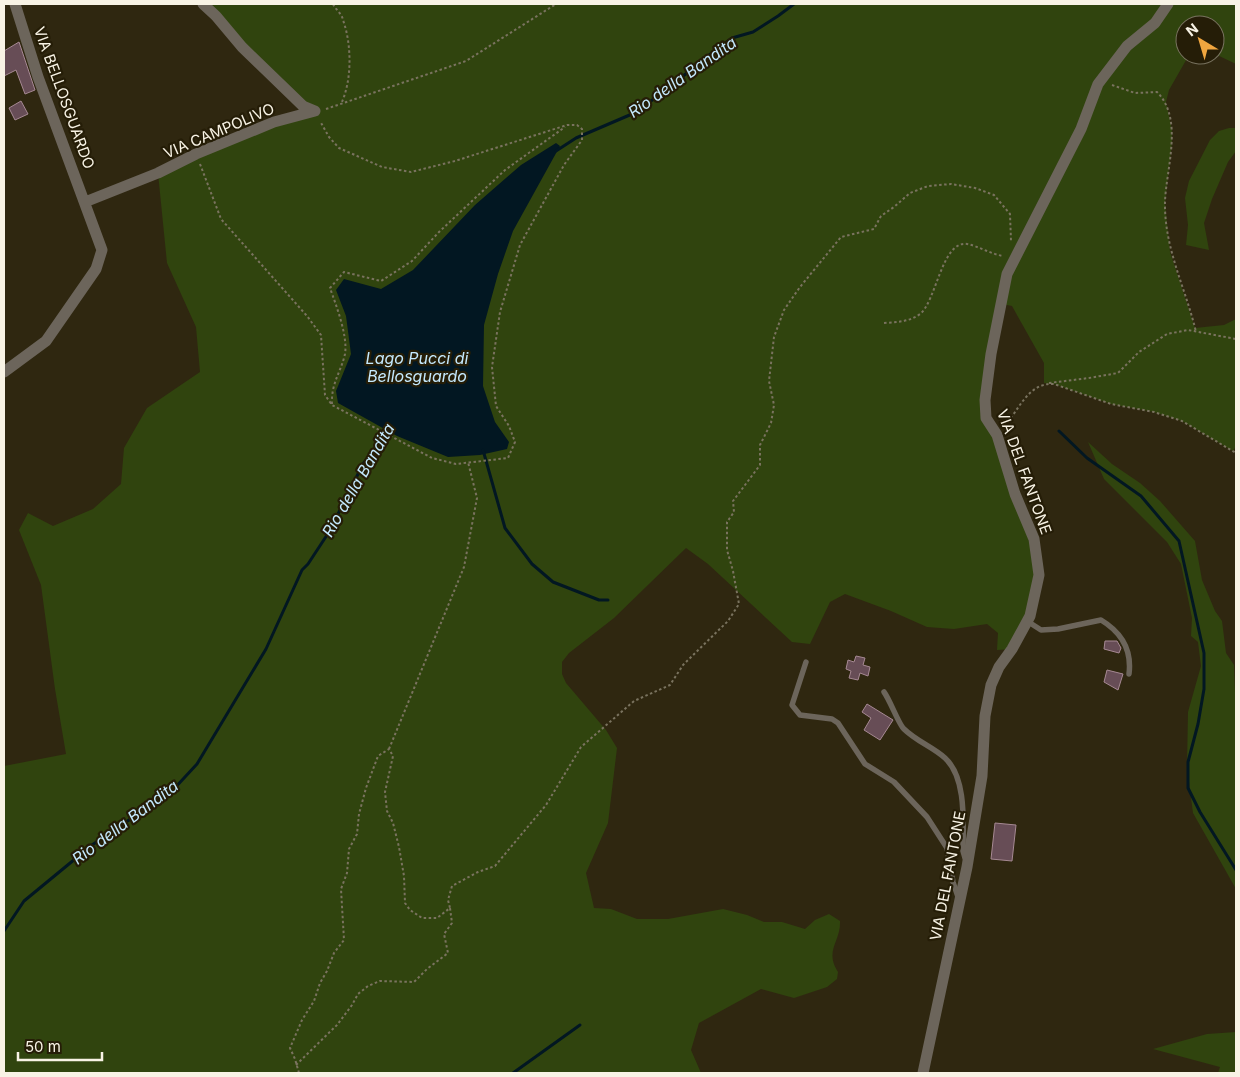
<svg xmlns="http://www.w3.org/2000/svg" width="1240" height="1077" viewBox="0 0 1240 1077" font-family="Inter,sans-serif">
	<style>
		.green { fill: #30440e }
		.water { fill: #021722 }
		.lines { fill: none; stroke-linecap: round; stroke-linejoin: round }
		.stream { stroke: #021722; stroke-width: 3 }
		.building { fill: #674d56; stroke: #a68993 }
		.path { stroke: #7a735f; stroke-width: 2; stroke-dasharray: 2.5 2.5; stroke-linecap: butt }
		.service { stroke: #6c655b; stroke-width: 5.5 }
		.minor { stroke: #6c655b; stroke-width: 11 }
		.labels { text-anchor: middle; stroke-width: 4.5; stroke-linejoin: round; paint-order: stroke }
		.street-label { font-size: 15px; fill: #f8f3e5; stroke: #251d07 }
		.water-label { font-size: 16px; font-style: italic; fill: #c4e9fe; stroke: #251d07 }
	</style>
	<rect width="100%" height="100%" fill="#2f2710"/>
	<!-- green -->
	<path class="green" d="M203,4H1236V64L1215,54V25H1185V55H1189L1169,90L1166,102L1172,130V143L1165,203L1170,252L1195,328L1224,325L1236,319V446L1233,451L1182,421L1154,412L1111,404L1054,384L1044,383V363L1012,306L1002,304L985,400L1015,494L1039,575L1030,616L1012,649L997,650L998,633L987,624L954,629L927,627L891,611L845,594L830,602L810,644L792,642L708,564L686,548L614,618L569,653L562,662V674L566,683L606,730L617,748L608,823L586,873L594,908L611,909L637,919H668L723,909L747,915L764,922H782L805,929L815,920L829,914L840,921C841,942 824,950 838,972L837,979L827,987L794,998L761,989L699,1023L691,1050L701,1073H4V766L66,754L55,689L41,585L19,530L28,513L53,526L93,509L121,484L124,448L147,408L200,372L196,327L167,263L158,173L314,111Z
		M1229,128H1236V151L1228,162L1212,199L1204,223L1209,250L1186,245L1188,225L1185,198L1189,181L1210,140L1219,131Z
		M1088,442L1112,464L1140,483L1160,501L1195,541L1202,580L1215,611L1222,621L1226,653L1234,665L1236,719V889L1193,813L1187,767L1188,712L1201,666L1198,642L1191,636L1192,618L1181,564L1167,542L1104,479Z
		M1236,1032V1073H1218L1220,1067L1153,1049L1207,1034Z"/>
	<!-- water -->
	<path class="water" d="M556,143L560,146L513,231L498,274L484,325L483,386L495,422L509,442L507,449L480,455L448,457L397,436L338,403L336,391L351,354L346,316L336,290L344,279L381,289L413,270L475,205L521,165Z"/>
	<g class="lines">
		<!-- stream -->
		<path class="stream" d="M556,151L576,138L632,114L661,94L704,59L732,38L753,32L778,16L794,4
			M1059,431L1087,458L1141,496L1179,541L1204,653V689L1198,724L1188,762V788L1200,812L1236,870
			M483,450L505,528L532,564L553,582L599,600H608
			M4,931L24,901L92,845L172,791L197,764L266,649L302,570L308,564L329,532L363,464L391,428
			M513,1073L580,1025"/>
	</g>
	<!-- building -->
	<path class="building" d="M19,42L35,90L25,94L16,70L4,76V51Z
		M21,101L28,114L15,120L9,108Z
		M1105,641H1117L1121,648L1119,653L1104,649Z
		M856,656L865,658L863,665L870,667L868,676L860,673L858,680L849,678L851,671L846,669L848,660L854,662Z
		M1107,670L1123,674L1118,690L1104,682Z
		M867,704L893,720L880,740L864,730L871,718L862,712Z
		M995,823L1016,825L1012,861L991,859Z"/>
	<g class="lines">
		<!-- path -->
		<path class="path" d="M333,4C336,10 342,14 343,20C352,45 352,81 341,104
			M1112,85L1135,93L1157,92C1184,119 1166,169 1165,202C1164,248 1186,289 1196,332
			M326,109L466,61L556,4
			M200,164L221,219L307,316L321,335L325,395L332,405L432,458L456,464L508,458L515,442L509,426L496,406L492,367L500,312L520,245L564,165L582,140V129L577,125H567L455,161L411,172L382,167L339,148L329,137L320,121
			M884,323C897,322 909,322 920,314C936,302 942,240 967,244C978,246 991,254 1003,256
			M1049,383L1089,378L1118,373L1139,352L1167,334L1188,330L1236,339
			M332,404C331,383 341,372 345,354C348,336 336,305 330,288L344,272L381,281L412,261L439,232L505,170L565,127
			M1005,426C1019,409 1029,382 1054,384L1111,404L1154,412L1182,421L1236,453
			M389,749L464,567L477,498L468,462
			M296,1065L337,1025L352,1005L358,994L368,986L380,981L414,982L427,969L448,953L444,934L452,923L450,908
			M299,1073L295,1059L290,1048L302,1020L314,1001L320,983L327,971L334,953L344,940L341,889L347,873L349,849L357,834L359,814L366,788L378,756L389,749L393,756L385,792L387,811L393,823L399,847L404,876L405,903L410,910L422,918H437L450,908L448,900L452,886L478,872L495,866L546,805L581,747L634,701L670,685L683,665L728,621L739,604L733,571L727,550V522L734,512L733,501L760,465V445L771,423L774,405L769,381L774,337L784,310L800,287L841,237L874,229L881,216L894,207L910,193L928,186L951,184L975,188L994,195L1010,214L1011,241"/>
		<!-- service -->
		<path class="service" d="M1027,621L1041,630L1058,629L1101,620C1121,632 1132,650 1129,674
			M806,662L792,705L800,715L832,719L838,723L865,764L894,782L927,817L947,848L953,882L958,897
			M884,692C890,700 899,725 904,729C916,741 933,747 945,758C967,778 963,824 963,851L965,858"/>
		<!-- minor -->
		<path class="minor" d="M203,4L216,16L242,47L303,106L315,111
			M85,202L158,173L196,154L274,122L315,111
			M4,372L46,341L96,269L102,250L38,77L15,4
			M923,1073L967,867L982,776L985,716L991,685L999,667L1012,649L1030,616L1039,575L1034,539L1015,494L997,435L986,418L985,400L991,354L1007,274L1081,129L1098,84L1127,46L1155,23L1168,4"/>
	</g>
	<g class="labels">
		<!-- street labels -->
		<g class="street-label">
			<text transform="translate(64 98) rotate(70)" y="5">VIA BELLOSGUARDO</text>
			<text transform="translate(219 131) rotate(-23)" y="5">VIA CAMPOLIVO</text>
			<text transform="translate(1024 472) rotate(70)" y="5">VIA DEL FANTONE</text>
			<text transform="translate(948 876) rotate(-79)" y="5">VIA DEL FANTONE</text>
		</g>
		<!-- water labels -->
		<g class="water-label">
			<text transform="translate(682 77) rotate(-35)" y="6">Rio della Bandita</text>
			<text x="417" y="364">Lago Pucci di<tspan x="417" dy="18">Bellosguardo</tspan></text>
			<text transform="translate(358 480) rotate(-60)" y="6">Rio della Bandita</text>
			<text transform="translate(125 822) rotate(-37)" y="6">Rio della Bandita</text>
		</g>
	</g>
	<!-- border -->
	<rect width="1240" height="1077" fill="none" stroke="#f8f3e5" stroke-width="10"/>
	<!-- north arrow -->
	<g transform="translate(1200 40) rotate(322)"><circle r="24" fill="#251d07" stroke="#797360"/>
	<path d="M0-4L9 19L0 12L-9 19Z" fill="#f0a63f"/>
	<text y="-8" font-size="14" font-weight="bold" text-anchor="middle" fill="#f8f3e5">N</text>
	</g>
	<!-- scale -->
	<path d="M18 1052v8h84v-8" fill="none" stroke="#f8f3e5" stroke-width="2.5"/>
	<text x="25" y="1052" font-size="15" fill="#f8f3e5" stroke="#251d07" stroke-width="4" paint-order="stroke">50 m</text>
</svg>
